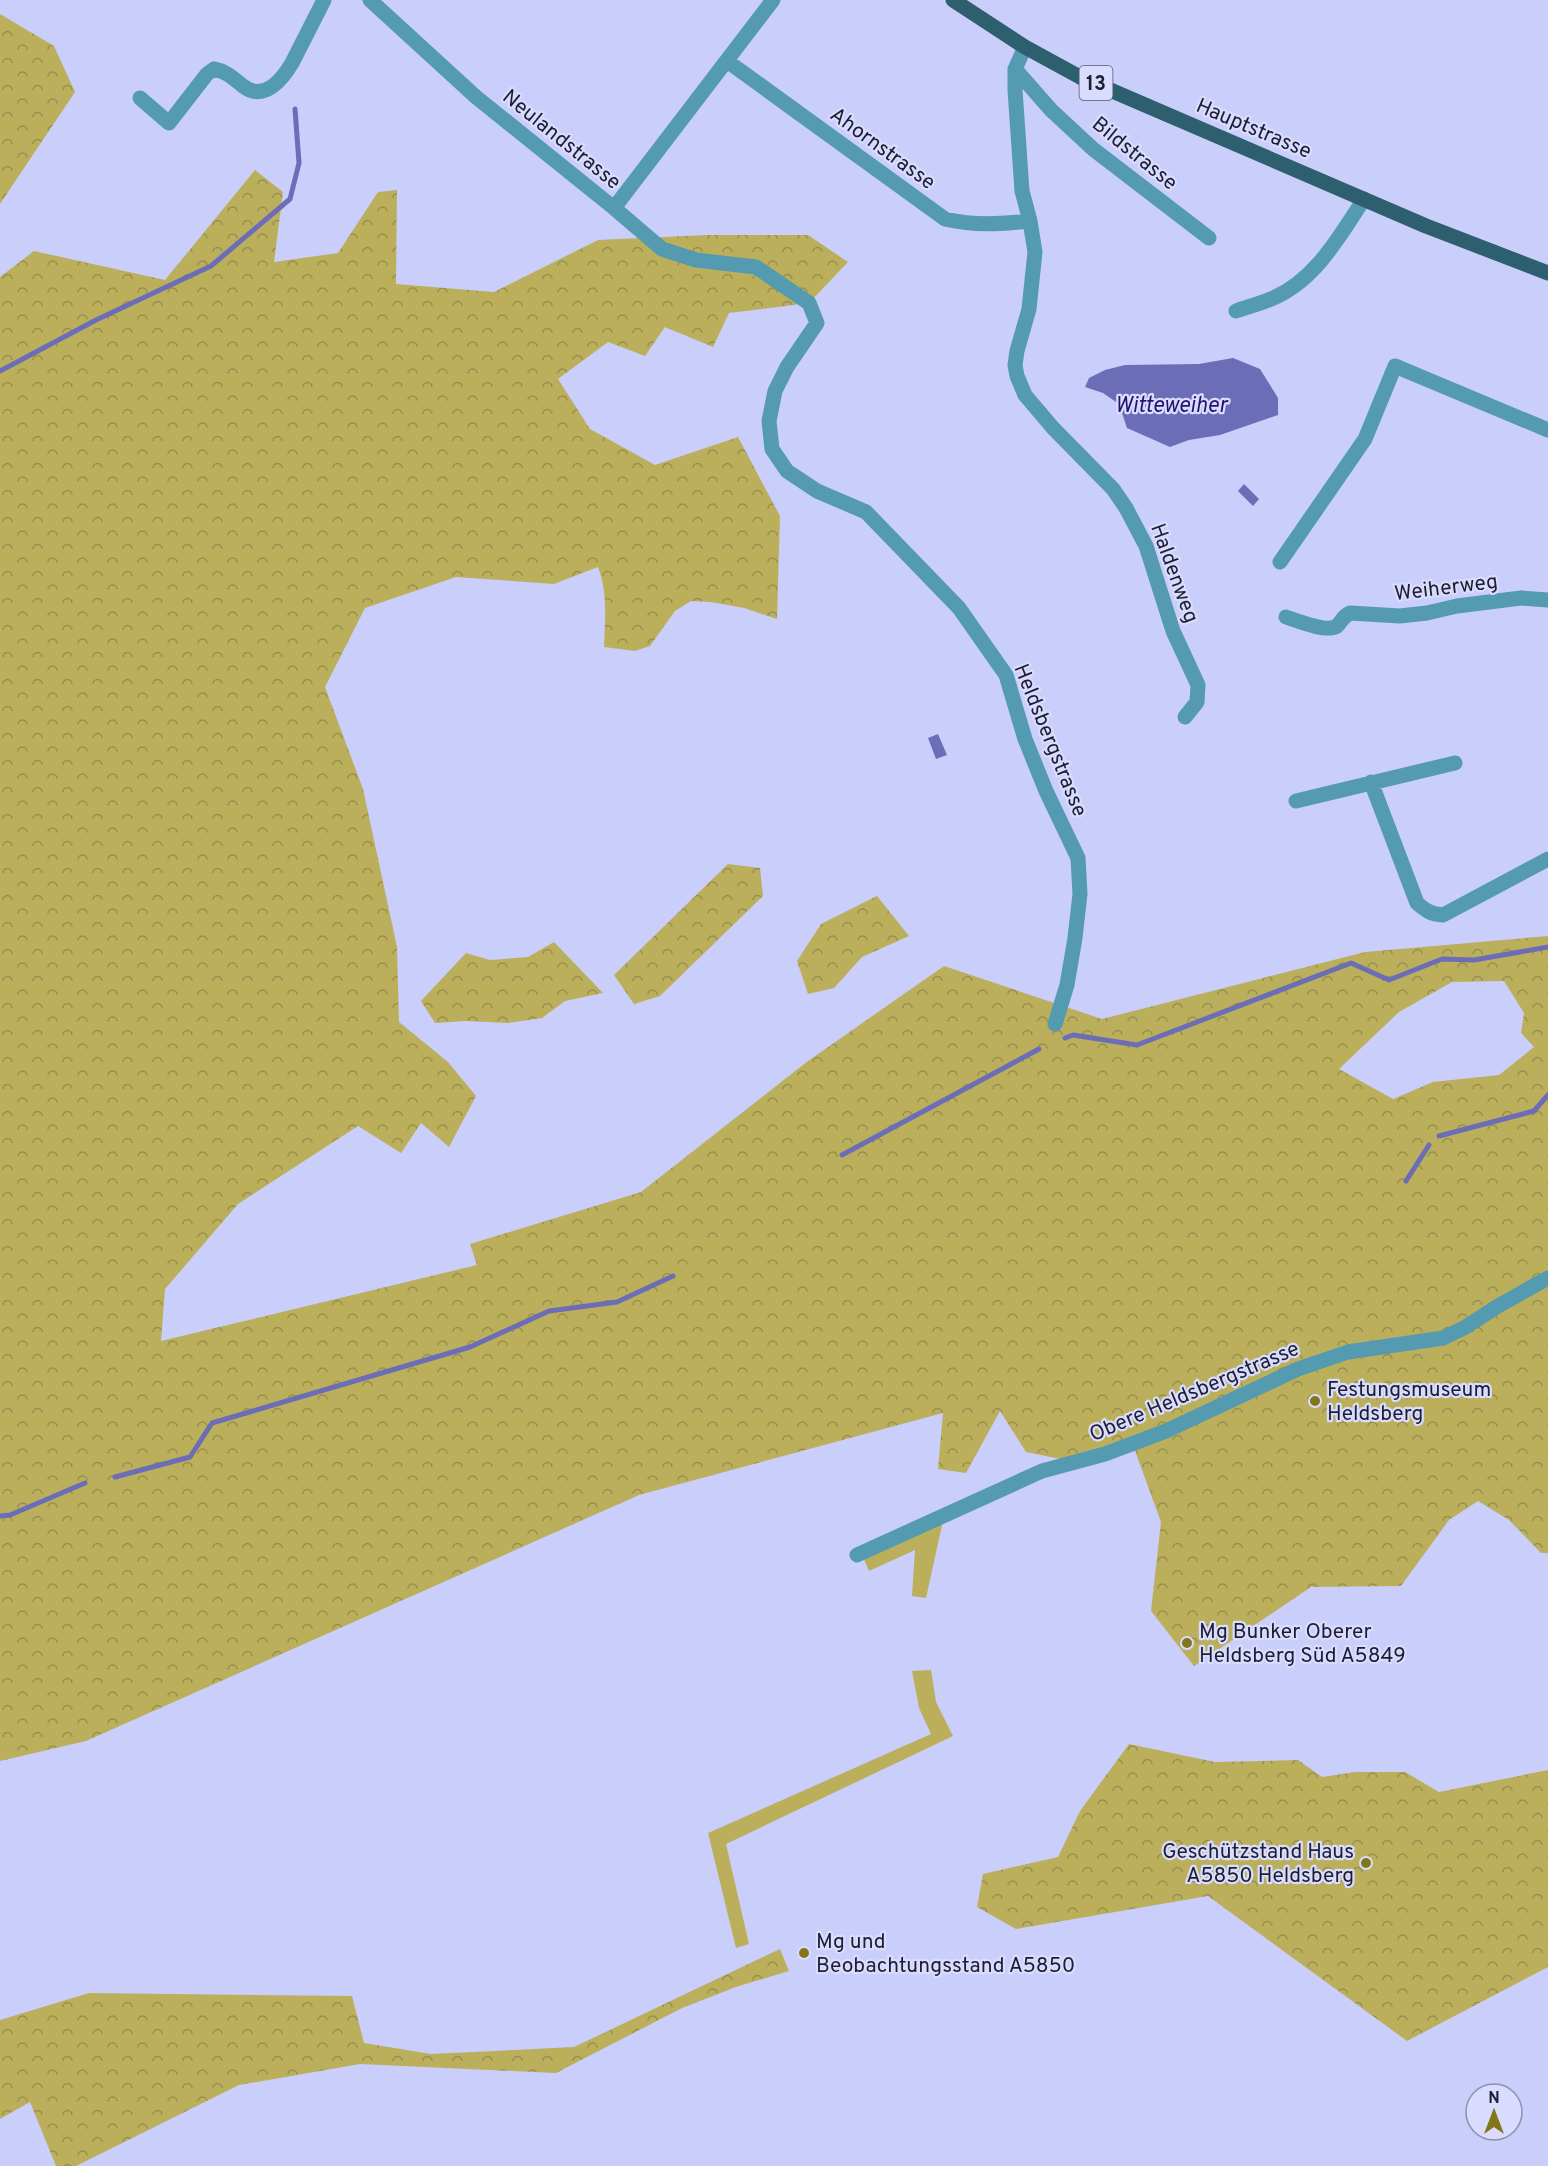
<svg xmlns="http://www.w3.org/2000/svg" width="1548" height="2166" viewBox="0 0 1548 2166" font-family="Overpass,sans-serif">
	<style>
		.green { fill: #bbaf5c }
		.forest { fill: url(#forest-crowns); fill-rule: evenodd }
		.water { fill: #6c6db7 }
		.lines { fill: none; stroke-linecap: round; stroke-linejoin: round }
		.stream { stroke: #6c6db7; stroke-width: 5 }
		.minor { stroke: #549ab1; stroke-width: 15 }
		.major { stroke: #2e5f6f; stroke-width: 15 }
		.poi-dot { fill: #827619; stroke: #d9dcfe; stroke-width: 2 }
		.labels { text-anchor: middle; stroke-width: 4.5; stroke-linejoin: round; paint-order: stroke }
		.shield { fill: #d9dcfe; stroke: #55576f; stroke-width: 1.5 }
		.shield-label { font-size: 20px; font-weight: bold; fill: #1d1e32 }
		.street-label { font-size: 21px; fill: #1d1e32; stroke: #d9dcfe }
		.poi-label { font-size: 21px; fill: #1d1e32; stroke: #d9dcfe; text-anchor: start }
		.water-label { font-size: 22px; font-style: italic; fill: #25146f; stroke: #d9dcfe }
	</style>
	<defs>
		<pattern id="forest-crowns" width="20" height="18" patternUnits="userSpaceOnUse" patternTransform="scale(1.5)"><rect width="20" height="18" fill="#bbaf5c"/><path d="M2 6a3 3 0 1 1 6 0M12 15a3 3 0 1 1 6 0" fill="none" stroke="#978e4d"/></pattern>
	</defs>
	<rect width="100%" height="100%" fill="#cacefa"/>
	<!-- green -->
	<path class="green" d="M943,1521L926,1598L912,1596L915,1550L869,1571L863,1557Z
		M931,1670L936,1702L953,1736L726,1844L749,1944L736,1948L708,1833L931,1734L919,1708L912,1671Z"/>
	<!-- forest -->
	<path class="forest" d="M0,14L54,46L75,92L0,204Z
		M255,170L283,192L274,262L338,253L378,192L397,190L396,284L494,292L598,240L707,235H808L848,262L809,303L729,313L713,347L665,327L645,356L608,342L558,379L590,429L655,465L738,437L780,516L777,619L744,608L711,602L691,601L675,611L650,646L635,651L604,647C605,620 608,593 598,567L554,584L456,577L365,608L325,687L363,789L397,947L399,1022L448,1062L476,1096L449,1147L421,1123L401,1153L358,1126L238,1204L165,1289L161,1341L477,1265L470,1244L641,1192L808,1061L944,966L1102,1019L1365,952L1548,936V1553H1541L1509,1520L1478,1501L1449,1520L1401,1586L1311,1587L1194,1666L1151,1611L1161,1522L1130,1437L1085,1464L1026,1452L1000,1411L966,1473L938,1469L943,1413L639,1495L86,1741L0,1761V277L34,251L165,280ZM1504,981L1524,1013L1521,1033L1534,1047L1499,1075L1433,1082L1393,1099L1339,1069L1399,1012L1452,982Z
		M728,864L760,868L763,896L660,996L634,1004L614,975Z
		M877,896L909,936L862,957L834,988L808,994L797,961L821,924Z
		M554,942L603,993L565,1001L542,1018L508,1023L466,1021L435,1023L421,1001L466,953L490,960L528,957Z
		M1129,1744L1215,1762L1298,1760L1322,1777L1355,1772H1405L1439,1792L1548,1770V1967L1407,2041L1208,1896L1016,1929L977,1907L983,1874L1058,1857L1080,1811Z
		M780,1949L789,1971L736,1987L682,2008L556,2073L360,2064L239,2085L76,2166H56L30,2102L0,2119V2020L89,1993L352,1996L364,2043L431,2054L574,2047Z"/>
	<!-- water -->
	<path class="water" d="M1233,358L1260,369L1278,398V415L1220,435L1189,440L1170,447L1127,428L1119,404L1103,393L1085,387L1089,378L1105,370L1125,365L1199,364Z
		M1244,484L1259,499L1253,506L1238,491Z
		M938,734L947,755L936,759L928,738Z"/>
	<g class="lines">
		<!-- stream -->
		<path class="stream" d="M0,371L96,320L211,266L290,199L299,163L295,109
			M1065,1038L1073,1035L1137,1045L1351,963L1389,980L1442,959L1474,960L1548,947
			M1439,1136L1534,1111L1548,1095
			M842,1155L1039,1049
			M1406,1181L1429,1145
			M115,1477L190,1457L212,1423L470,1347L549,1311L617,1302L673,1276
			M0,1516L10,1515L85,1483"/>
		<!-- minor -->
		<path class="minor" d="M370,0L476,97L614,208L773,0
			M1025,47L1015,69V90L1022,191L1030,221L1035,252L1029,309L1017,351L1015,365L1017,376L1025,395L1053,428L1113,489L1126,508L1146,546L1173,631L1198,685L1197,702L1185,717
			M727,61L945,219C975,226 1000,224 1030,221
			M1015,69L1051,110L1093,149L1209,238
			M140,98L169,123L207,74L214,69C226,71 234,79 243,86C264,102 282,80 292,63L324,0
			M614,208L662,249L696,260L756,267L809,303L817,323L787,367L775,391L769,421L772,449L787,471L817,491L866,512L959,608L1006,675L1025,739L1046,791L1078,858L1080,894L1075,938L1067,985L1055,1024
			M1236,311C1247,307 1259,304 1271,299C1315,281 1339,237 1364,199
			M1280,562L1365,439L1395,366L1548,430
			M1286,617C1298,621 1327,633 1337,626C1342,621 1343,616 1350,613L1400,616L1427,613L1457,606L1521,598L1548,600
			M1371,782L1417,903C1426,911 1431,914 1443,915L1548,859
			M1296,801L1455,763
			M857,1555L1042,1471L1105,1454L1166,1431L1298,1369L1348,1352L1443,1338L1464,1328L1498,1306L1548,1278"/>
		<!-- major -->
		<path class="major" d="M953,0L1025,47L1080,77L1426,226L1548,273"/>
	</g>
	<!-- markers -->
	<g class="poi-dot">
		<circle cx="1315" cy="1401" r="6"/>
		<circle cx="1187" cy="1643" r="6"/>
		<circle cx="1366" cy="1863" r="6"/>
		<circle cx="804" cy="1953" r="6"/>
	</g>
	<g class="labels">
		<!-- shield labels -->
		<rect class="shield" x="1079.5" y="66" width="33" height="34" rx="4.5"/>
		<g class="shield-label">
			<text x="1096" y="90">13</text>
		</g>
		<!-- street labels -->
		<g class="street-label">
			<text transform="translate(1254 128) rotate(23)" y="7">Hauptstrasse</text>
			<text transform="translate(562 139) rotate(39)" y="7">Neulandstrasse</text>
			<text transform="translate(883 148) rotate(36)" y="7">Ahornstrasse</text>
			<text transform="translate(1135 153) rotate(39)" y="7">Bildstrasse</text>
			<text transform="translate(1175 573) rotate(70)" y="7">Haldenweg</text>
			<text transform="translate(1446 587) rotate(-7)" y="7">Weiherweg</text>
			<text transform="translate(1051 740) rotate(68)" y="7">Heldsbergstrasse</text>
			<text transform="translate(1194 1391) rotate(-23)" y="7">Obere Heldsbergstrasse</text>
		</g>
		<!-- poi labels -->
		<g class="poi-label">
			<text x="1327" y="1396">Festungsmuseum<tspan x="1327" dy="24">Heldsberg</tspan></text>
			<text x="1199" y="1638">Mg Bunker Oberer<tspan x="1199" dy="24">Heldsberg Süd A5849</tspan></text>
			<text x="1354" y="1858" text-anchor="end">Geschützstand Haus<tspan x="1354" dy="24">A5850 Heldsberg</tspan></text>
			<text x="816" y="1948">Mg und<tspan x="816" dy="24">Beobachtungsstand A5850</tspan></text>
		</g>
		<!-- water labels -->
		<g class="water-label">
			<text x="1171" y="412">Witteweiher</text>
		</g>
	</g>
	<!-- north arrow -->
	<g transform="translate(1494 2112)"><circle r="28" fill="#d9dcfe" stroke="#8e90ac" stroke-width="1.5"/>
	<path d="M0-4.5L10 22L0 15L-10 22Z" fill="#827619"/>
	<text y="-9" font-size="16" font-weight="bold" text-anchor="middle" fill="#1d1e32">N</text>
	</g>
</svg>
